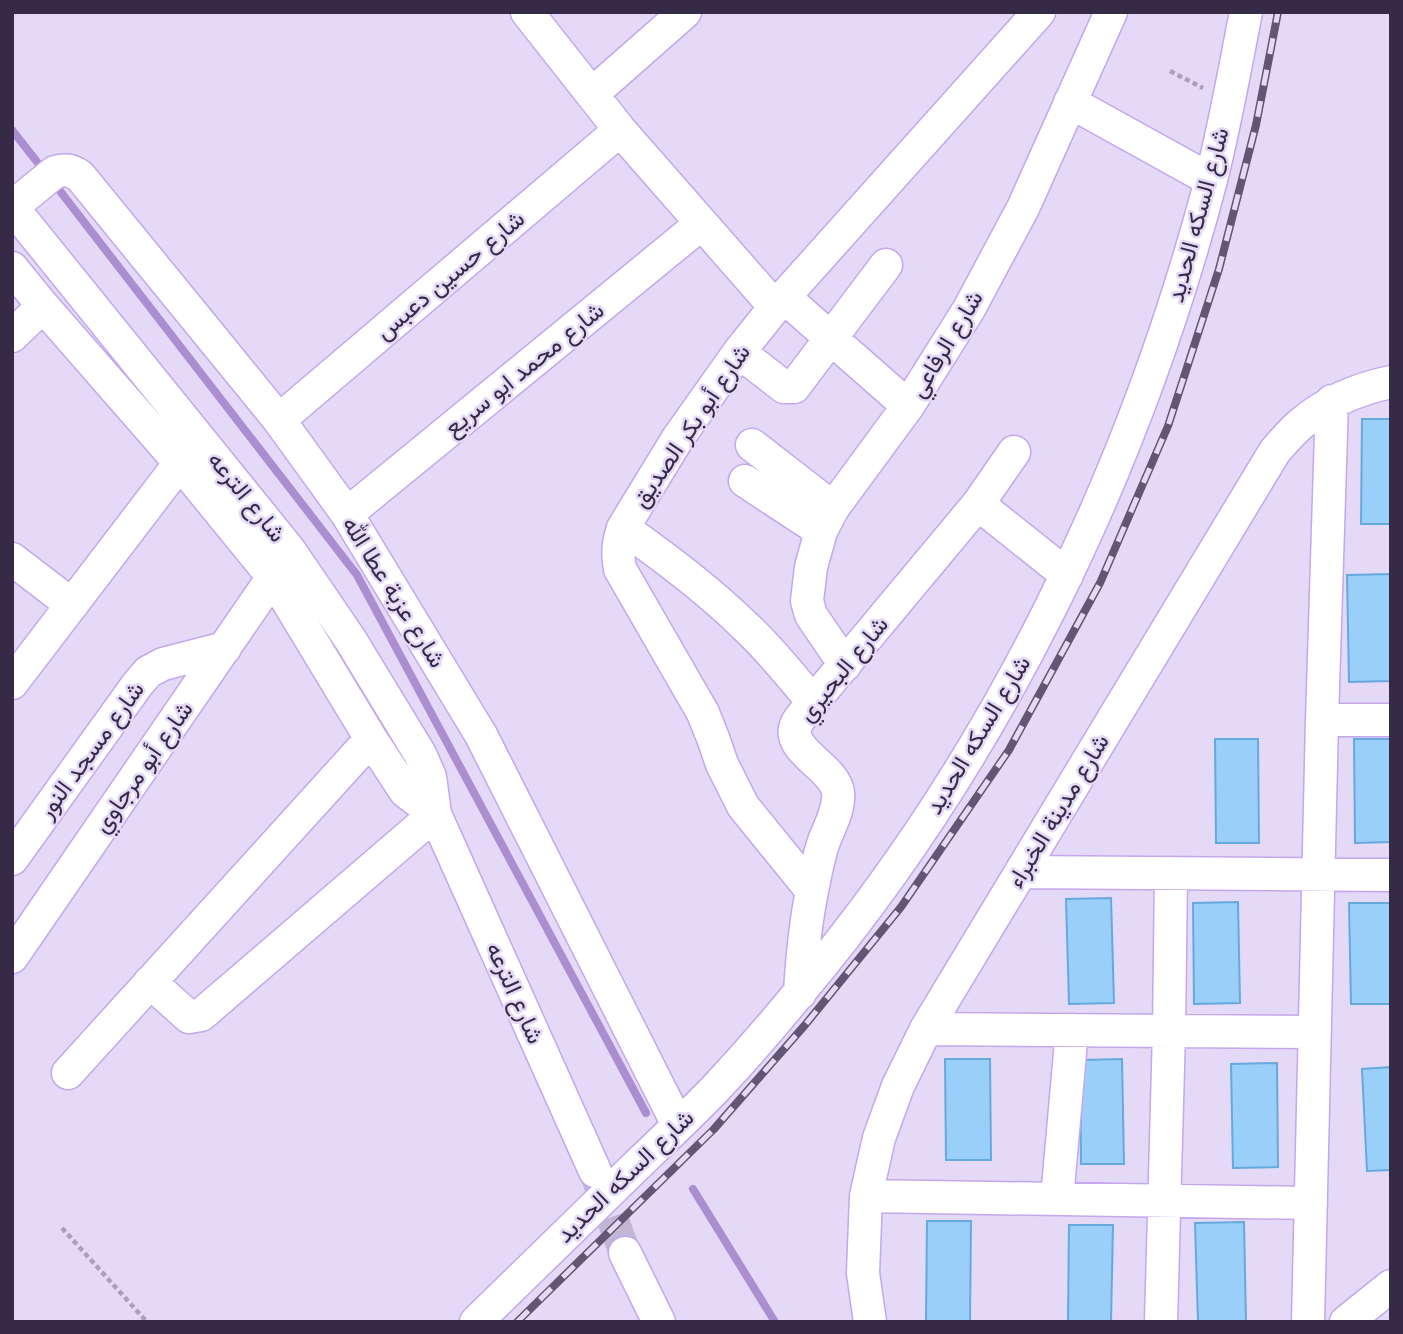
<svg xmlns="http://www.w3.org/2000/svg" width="1403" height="1334" viewBox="0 0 1403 1334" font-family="'Open Sans',Vazirmatn,sans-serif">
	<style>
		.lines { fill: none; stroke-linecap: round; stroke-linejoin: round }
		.stream { stroke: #aa8ed0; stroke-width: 8 }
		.building { fill: #9acffa; stroke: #66a9dd; stroke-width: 2 }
		.minor-tunnel { stroke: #c1b6d3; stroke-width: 32; stroke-dasharray: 32 16; stroke-linecap: butt }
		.minor-casing { stroke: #c4a7ed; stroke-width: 35 }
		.path { stroke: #aa9fbc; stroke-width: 4.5; stroke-dasharray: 5 3.5; stroke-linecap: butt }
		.minor { stroke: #fff; stroke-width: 32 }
		.rail-casing { stroke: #615673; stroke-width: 8 }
		.rail { stroke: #e4d9f6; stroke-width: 5; stroke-dasharray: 16; stroke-linecap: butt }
		.labels { text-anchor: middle; stroke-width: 5; stroke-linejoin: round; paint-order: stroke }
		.street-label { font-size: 24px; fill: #362b47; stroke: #e4d9f6 }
	</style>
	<rect width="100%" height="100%" fill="#e4d9f6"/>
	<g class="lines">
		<!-- stream -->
		<path class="stream" d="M12,130L45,172
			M53,182L357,575L646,1113
			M693,1189L775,1322"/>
	</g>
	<!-- building -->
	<path class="building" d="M1362,419H1391V524H1361Z
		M1391,574V681L1349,682L1347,575Z
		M1215,739H1258L1259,843H1216Z
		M1354,739H1391V842L1355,843Z
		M1111,898L1114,1003L1069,1004L1066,899Z
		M1238,902L1240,1003L1194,1004L1193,903Z
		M1349,903H1391V1004H1351Z
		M945,1059H990L991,1160H946Z
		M1122,1059L1124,1164H1081L1080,1060Z
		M1277,1063L1278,1167L1233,1168L1231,1064Z
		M1391,1067V1170L1367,1171L1362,1069Z
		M927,1221H971L970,1322H926Z
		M1244,1222L1246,1322H1198L1195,1223Z
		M1069,1225H1113L1111,1322H1068Z"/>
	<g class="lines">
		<!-- minor-tunnel -->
		<path class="minor-tunnel" d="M595,1172L625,1253"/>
		<defs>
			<path id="minor" d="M527,12L620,130L775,307
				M592,94L685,12
				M1070,102L1211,180
				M12,207L55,172C65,169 71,170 80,176L279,420L347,514L481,735L678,1125
				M12,207L290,551L350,639L420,754L430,777L435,814L595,1171
				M12,268L43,306L180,463L273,577L371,739L405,791L435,814
				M784,297L908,406
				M12,336L43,306
				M739,352L784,387H794L886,265
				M279,420L620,130
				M752,445L833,508
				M745,481L821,531
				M978,504L1067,575
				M347,514L701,224
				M623,528C666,558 707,589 745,626C770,649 791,676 813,702
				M12,559L72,605
				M845,665L811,615L807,601L811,567L821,531L833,508L908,406L969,309L1023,208L1111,12
				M12,683L180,463
				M1322,720H1391
				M12,859L137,685L148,672L163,664L225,648
				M1021,872L1391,875
				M812,891L743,806L722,764L713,738L703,713L620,569C617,554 618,543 623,528L678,438L739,352L775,307L1039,12
				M12,957L273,577
				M150,982L189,1017L201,1015L435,814
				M800,993C802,959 805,925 812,891C815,876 818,859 823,844C828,829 840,810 838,793C836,767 783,750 797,723C801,716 808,709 813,702L978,504L1014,452
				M926,1029L1315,1032
				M68,1073L371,739
				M866,1196L1311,1203
				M1057,1199L1072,1030
				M625,1253L659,1322
				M476,1322C528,1271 580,1220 632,1170C660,1143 689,1116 716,1088C744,1058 772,1026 798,994C996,759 1133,476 1211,180C1225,125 1235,68 1246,12
				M870,1322L863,1273L866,1196L879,1138L898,1086L926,1029L1275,451C1284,441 1292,431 1302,423C1328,401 1358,389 1391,382
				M1161,1322L1169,1031L1171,873
				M1308,1322L1322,720L1332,401
				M1346,1322L1391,1286"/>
		</defs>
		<!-- minor casing -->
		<use href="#minor" class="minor-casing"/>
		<!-- path -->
		<path class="path" d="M1170,71L1203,88
			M62,1228L147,1322"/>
		<!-- minor -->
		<use href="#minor" class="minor"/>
		<defs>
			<path id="rail" d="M517,1322L714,1129L805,1025L901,907L1009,750L1100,583L1168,426L1219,269L1256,125L1278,12"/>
		</defs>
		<!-- rail casing -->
		<use href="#rail" class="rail-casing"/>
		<!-- rail -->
		<use href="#rail" class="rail"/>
	</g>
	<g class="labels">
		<!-- street labels -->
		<g class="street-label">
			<text transform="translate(1198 215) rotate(-75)" y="8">شارع السكه الحديد</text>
			<text transform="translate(450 275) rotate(-40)" y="8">شارع حسين دعبس</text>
			<text transform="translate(946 344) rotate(-59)" y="8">شارع الرفاعي</text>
			<text transform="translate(524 369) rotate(-39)" y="8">شارع محمد ابو سريع</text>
			<text transform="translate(691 426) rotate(-56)" y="8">شارع أبو بكر الصديق</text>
			<text transform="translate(247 497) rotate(51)" y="8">شارع الترعه</text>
			<text transform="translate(394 592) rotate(58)" y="8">شارع عزبة عطا الله</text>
			<text transform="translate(843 669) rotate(-51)" y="8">شارع البحيري</text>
			<text transform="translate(978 735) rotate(-59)" y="8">شارع السكه الحديد</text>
			<text transform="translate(91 750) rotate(-54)" y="8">شارع مسجد النور</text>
			<text transform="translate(143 767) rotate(-55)" y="8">شارع أبو مرجاوي</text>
			<text transform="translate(1058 811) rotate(-59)" y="8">شارع مدينة الخبراء</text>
			<text transform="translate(515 993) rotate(66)" y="8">شارع الترعه</text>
			<text transform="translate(625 1176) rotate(-44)" y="8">شارع السكه الحديد</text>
		</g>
	</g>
	<!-- border -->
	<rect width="1403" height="1334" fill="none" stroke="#362b47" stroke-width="28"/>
</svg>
